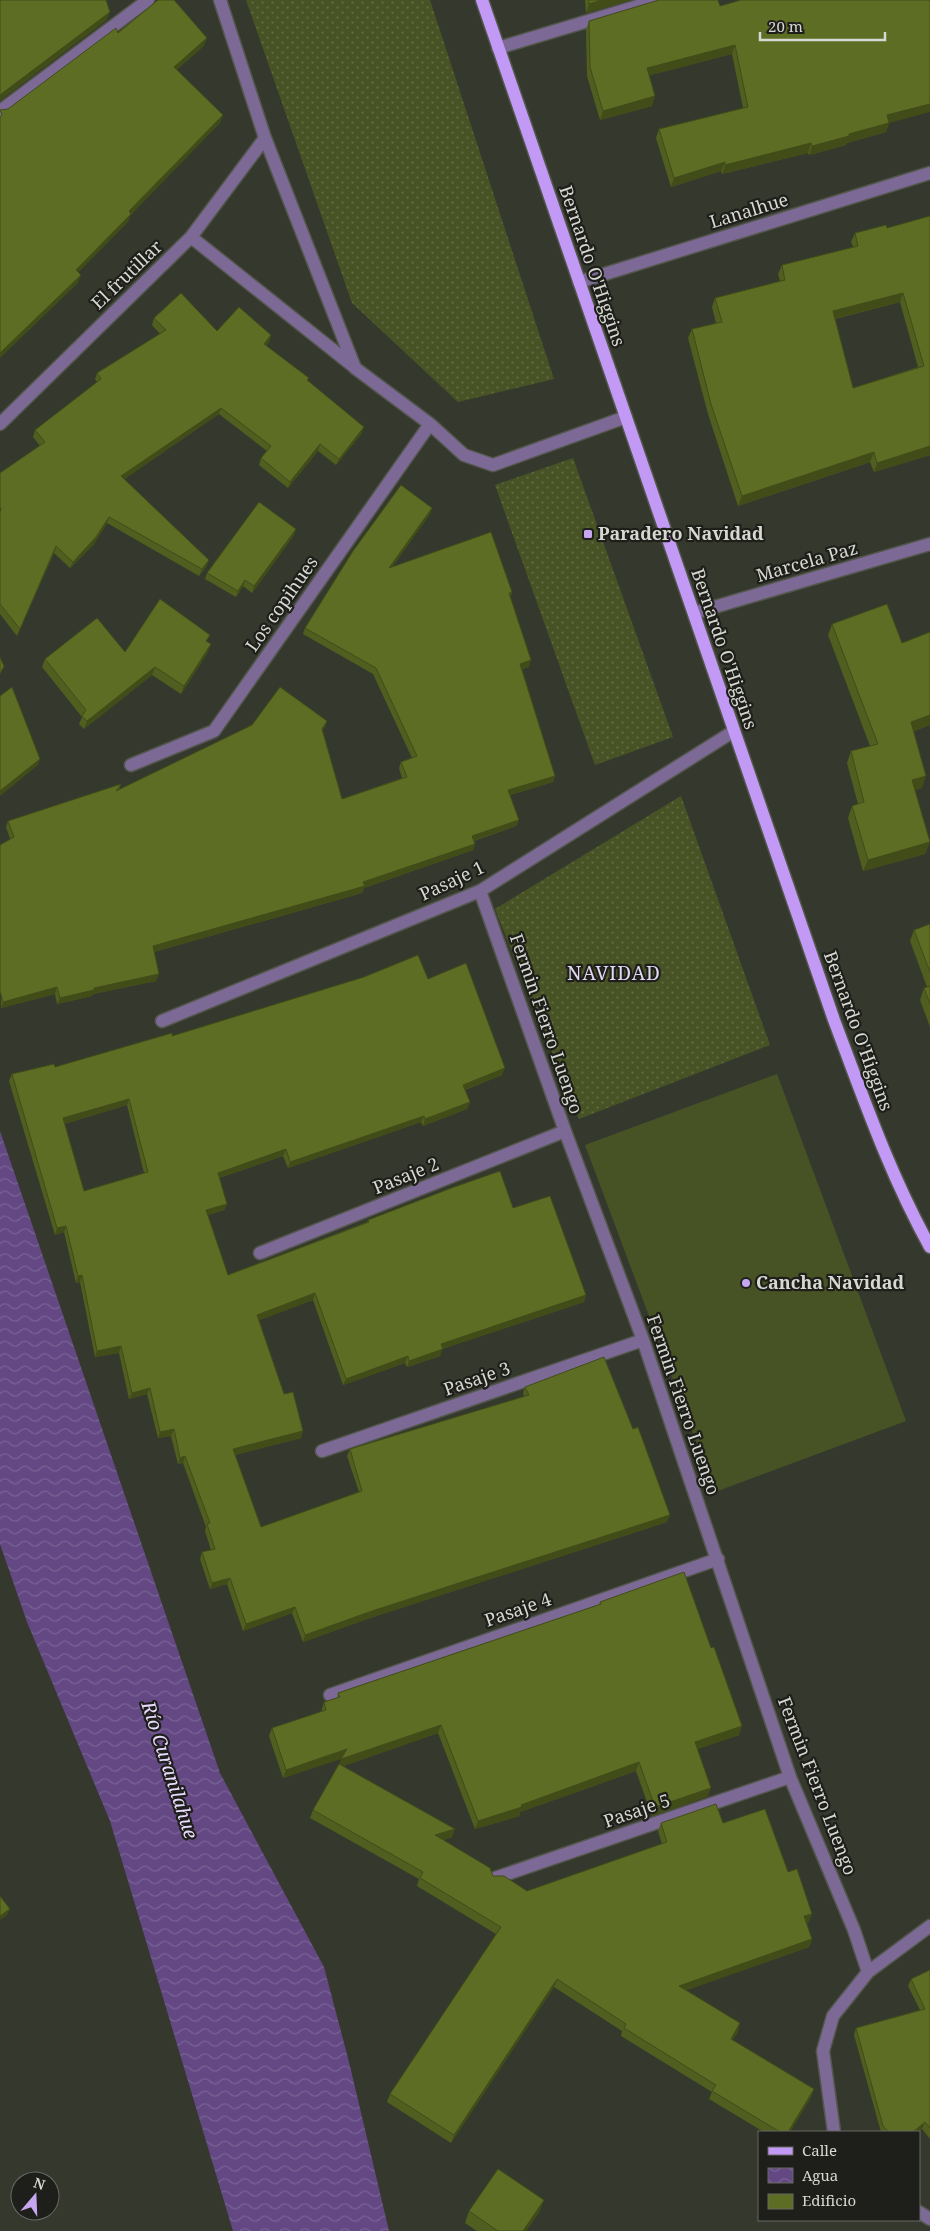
<svg xmlns="http://www.w3.org/2000/svg" width="930" height="2231" viewBox="0 0 930 2231" font-family="'Noto Serif',serif">
	<style>
		.grass { fill: url(#grass-dots) }
		.pitch { fill: #485325 }
		.water { fill: url(#water-waves) }
		.lines { fill: none; stroke-linecap: round; stroke-linejoin: round }
		.minor-casing { stroke: #52564b; stroke-width: 15 }
		.major-casing { stroke: #52564b; stroke-width: 15 }
		.minor { stroke: #7d6996; stroke-width: 12 }
		.major { stroke: #c299f5; stroke-width: 12 }
		.wall { fill: #505e1f; fill-rule: evenodd }
		.shaded-wall { fill: #414c19 }
		.building { fill: #5d6d24; stroke: #414c19; fill-rule: evenodd }
		.poi-dot { fill: #c6a6f0; stroke: #1e1f1a; stroke-width: 2 }
		.labels { text-anchor: middle; stroke-width: 4.5; stroke-linejoin: round; paint-order: stroke }
		.street-label { font-size: 18px; fill: #d6d8d1; stroke: #1e1f1a }
		.poi-label { font-size: 18px; font-weight: bold; fill: #d6d8d1; stroke: #1e1f1a; text-anchor: start }
		.neighbourhood-label { font-size: 19px; letter-spacing: 1px; fill: #e3d8f4; stroke: #1e1f1a }
		.water-label { font-size: 19px; font-style: italic; fill: #e9dbff; stroke: #1e1f1a }
	</style>
	<defs>
		<pattern id="grass-dots" width="8" height="8" patternUnits="userSpaceOnUse" patternTransform="scale(1.25)"><rect width="8" height="8" fill="#485325"/><path d="M2 2h.1M6 6h.1" fill="none" stroke="#626b44" stroke-width="1.8" stroke-linecap="round"/></pattern>
		<pattern id="water-waves" width="16" height="10" patternUnits="userSpaceOnUse" patternTransform="scale(1.25)"><rect width="16" height="10" fill="#634884"/><path d="M0 5q4-4 8 0t8 0" fill="none" stroke="#796294"/></pattern>
	</defs>
	<rect width="100%" height="100%" fill="#35392d"/>
	<!-- grass -->
	<path class="grass" d="M246,0H430L554,379L458,402L352,303Z
		M573,458L673,737L595,765L495,485Z
		M681,796L770,1045L579,1119L495,909Z"/>
	<!-- pitch -->
	<path class="pitch" d="M777,1074L906,1421L715,1492L585,1145Z"/>
	<!-- water -->
	<path class="water" d="M0,1131L220,1773L324,1967L349,2062L389,2231H233L110,1821L27,1622L0,1544Z"/>
	<g class="lines">
		<defs>
			<path id="minor" d="M220,0L265,138L355,368L430,424L464,455L493,465L626,417
				M498,48L658,0
				M0,111L148,0
				M191,237L353,366
				M579,282L930,173
				M0,424L191,237L265,138
				M694,613L930,544
				M131,765L214,731L430,424
				M480,891L565,1131L643,1340L790,1777L854,1930L868,1972L833,2016L823,2051L834,2132
				M162,1021L480,891L734,731
				M260,1253L565,1131
				M322,1451L643,1340
				M330,1695L718,1559
				M495,1878L790,1777
				M868,1972L930,1926
				M919,2212L930,2219"/>
			<path id="major" d="M482,0L834,1020C863,1097 890,1175 930,1247"/>
		</defs>
		<!-- minor casing -->
		<use href="#minor" class="minor-casing"/>
		<!-- major casing -->
		<use href="#major" class="major-casing"/>
		<!-- minor -->
		<use href="#minor" class="minor"/>
		<!-- major -->
		<use href="#major" class="major"/>
	</g>
	<!-- wall -->
	<path class="wall" d="M585,0H630L586,13Z
		M720,6L889,123L886,132L847,143L846,145L809,155L808,153L722,174L721,171L671,187L656,138L659,129L743,108L732,54L649,75L652,106L600,120L587,76L586,30L589,21Z
		M930,216V455L874,472L870,462L738,506L708,414L688,338L692,329L716,323L712,307L715,298L780,281L778,274L782,265L853,247L851,242L855,233L887,228ZM900,302L918,367L853,388L835,319Z
		M154,318L217,331L271,335L269,342L266,346L308,381L362,433L336,465L318,451L288,488L259,465L261,458L267,451L219,414L124,479L207,566L199,576L107,523L94,544L70,568L54,553L17,636L0,614V473L40,446L33,437L35,430L97,382L95,379L97,373L160,334L152,325Z
		M432,508L430,514L392,567L512,592L510,597L529,667L522,669L555,776L553,782L510,795L519,820L516,826L474,841L475,844L473,850L364,888L362,893L154,952L156,981L93,994L92,996L57,1004L55,994L1,1008L0,845L10,839L6,827L8,821L121,784L119,790L327,721L325,727L322,731L342,799L402,778L399,768L401,762L412,758L373,674L303,634L305,628Z
		M294,535L252,593L243,586L236,597L205,579L207,573Z
		M832,624L930,725L914,731L922,788L915,790L930,842L925,854L863,871L848,818L852,806L858,804L847,763L851,751L870,746L828,635Z
		M207,642L208,652L181,694L152,675L84,729L79,724L82,717L42,667L45,659L125,652Z
		M930,924V1027L920,1000L924,988L927,987L910,941L914,930Z
		M428,979L502,1075L465,1090L470,1102L467,1109L423,1126L421,1122L288,1168L283,1156L219,1178L227,1204L224,1210L208,1215L228,1275L367,1222L368,1220L513,1208L586,1295L584,1302L442,1349L440,1356L407,1367L405,1363L343,1385L313,1300L259,1320L284,1394L301,1438L235,1455L261,1527L359,1492L347,1456L350,1449L524,1397L523,1393L525,1387L667,1522L370,1618L303,1642L292,1613L243,1631L227,1584L210,1589L200,1559L202,1552L211,1550L205,1531L206,1527L183,1463L178,1464L171,1436L158,1438L147,1394L129,1399L119,1353L95,1357L80,1282L76,1283L64,1232L55,1235L9,1081L12,1074L55,1067L172,1036ZM127,1105L144,1173L84,1191L64,1124Z
		M600,1602L739,1735L697,1749L708,1796L652,1816L636,1771L520,1812L519,1816L475,1829L438,1733L343,1766L452,1837L443,1840L493,1876L527,1891L662,1844L658,1831L661,1823H723L788,1872L809,1922L806,1923L812,1939L809,1947L686,1990L738,2032L732,2040L814,2089L811,2097L790,2132H764L709,2099L712,2092L621,2036L622,2031L554,1987L451,2143L387,2102L390,2094L496,1934L417,1886L419,1879L310,1818L313,1810L340,1764L342,1758L283,1778L269,1736L272,1728L321,1712L324,1702L337,1698L338,1693L599,1605Z
		M930,1970V2139L922,2129L919,2132H881L854,2035L856,2028L920,2010L908,1986L911,1979Z
		M544,2200L539,2212L526,2231H477L465,2223L469,2211Z"/>
	<!-- shaded-wall -->
	<path class="shaded-wall" d="M602,0H630L586,13L589,4Z
		M110,12L107,20L0,101V95Z
		M207,38L204,46L171,75L174,67Z
		M735,45L732,54L644,77L647,68Z
		M655,96L652,106L600,120L603,111Z
		M930,104V112L889,123L886,132L847,143L846,145L809,155L812,146L849,134L887,115Z
		M223,115L220,123L126,220L129,211Z
		M811,143L808,153L722,174L725,165Z
		M725,162L721,171L671,187L674,178Z
		M131,214L128,222L73,278L76,270Z
		M81,275L78,283L0,358V353Z
		M903,293L900,302L829,320L833,311Z
		M271,335L269,342L261,351L264,344Z
		M221,408L219,414L119,483L121,476Z
		M364,427L362,433L336,465L339,459Z
		M320,444L318,451L288,488L290,482Z
		M930,446V455L874,472L877,463Z
		M874,452L870,462L738,506L742,496Z
		M432,508L430,514L386,575L389,568Z
		M109,517L107,523L94,544L70,568L73,562Z
		M296,529L294,535L252,593L254,586Z
		M56,546L54,553L17,636L20,629Z
		M209,560L207,566L199,576L202,569Z
		M245,580L243,586L236,597L238,591Z
		M211,644L208,652L181,694L184,686Z
		M531,660L529,667L518,670L520,664Z
		M155,667L152,675L84,729L87,721Z
		M930,715V725L907,733L911,722Z
		M327,721L325,727L319,735L322,729Z
		M40,759L38,765L0,796V791Z
		M555,776L553,782L505,796L508,790Z
		M926,776L922,788L908,792L912,780Z
		M519,820L516,826L470,842L472,836Z
		M930,842L925,854L863,871L868,860Z
		M475,844L473,850L364,888L362,893L150,953L153,946L363,882Z
		M159,974L156,981L93,994L92,996L57,1004L60,998L94,988Z
		M57,987L55,994L1,1008L3,1002Z
		M505,1068L502,1075L461,1091L463,1085Z
		M129,1099L127,1105L60,1125L63,1118Z
		M470,1102L467,1109L423,1126L425,1119Z
		M424,1116L421,1122L288,1168L290,1162Z
		M286,1149L283,1156L215,1179L218,1173Z
		M227,1204L224,1210L204,1216L206,1210Z
		M66,1226L64,1232L55,1235L57,1228Z
		M82,1275L80,1282L76,1283L78,1276Z
		M315,1293L313,1300L255,1322L257,1315Z
		M586,1295L584,1302L442,1349L440,1356L407,1367L409,1361L441,1344Z
		M121,1346L119,1353L95,1357L97,1351Z
		M408,1356L405,1363L343,1385L346,1379Z
		M150,1388L147,1394L129,1399L132,1393Z
		M174,1429L171,1436L158,1438L160,1432Z
		M303,1431L301,1438L230,1456L233,1449Z
		M185,1456L183,1463L178,1464L180,1458Z
		M670,1515L667,1522L370,1618L303,1642L305,1635L372,1611Z
		M230,1578L227,1584L210,1589L212,1583Z
		M295,1607L292,1613L243,1631L246,1624Z
		M441,1725L438,1733L338,1768L341,1759Z
		M742,1726L739,1735L692,1751L695,1742Z
		M347,1749L344,1758L283,1778L286,1770Z
		M639,1762L636,1771L520,1812L519,1816L475,1829L478,1821L521,1805Z
		M711,1788L708,1796L652,1816L655,1807Z
		M455,1829L452,1837L432,1843L435,1835Z
		M10,1909L7,1915L0,1920V1916Z
		M812,1914L809,1922L801,1925L804,1916Z
		M812,1939L809,1947L676,1994L679,1986Z
		M557,1979L554,1987L451,2143L454,2135Z
		M740,2023L738,2032L728,2047L731,2039Z
		M814,2089L811,2097L790,2132H788Z
		M925,2122L922,2129L919,2132H913Z
		M544,2200L539,2212L526,2231H523Z"/>
	<!-- building -->
	<path class="building" d="M0,0H106L110,12L0,95Z
		M158,0H174L207,38L174,67L223,115L129,211L131,214L76,270L81,275L0,353V117L2,115L0,110L8,109L116,28L118,33Z
		M589,0H602L589,4Z
		M659,0H718L720,6L741,0H930V104L887,115L889,123L849,134V136L812,146L811,143L725,165V162L674,178L659,129L748,107L735,45L647,68L655,96L603,111L590,67L589,21Z
		M930,216V446L877,463L874,452L742,496L711,404L692,329L722,322L715,298L785,280L782,265L858,246L855,233L886,225L887,228ZM903,293L924,366L853,388L833,311Z
		M181,293L217,331L239,307L271,335L264,344L309,378L307,380L364,427L339,459L320,444L290,482L261,458L271,446L221,408L121,476L209,560L202,569L109,517L96,537L73,562L56,546L20,629L0,604V513L1,508L0,510V473L45,442L35,430L101,379L97,373L166,330L154,318Z
		M401,485L432,508L389,568L491,532L512,592L509,593L531,660L520,664L555,776L508,790L519,820L472,836L475,844L363,882L365,886L153,946L159,974L94,988V990L60,998L57,987L3,1002L0,991V845L14,837L8,821L121,784L116,791L252,725L280,687L327,721L322,729L342,799L407,777L401,762L417,756L376,668L305,628L353,551Z
		M259,502L296,529L254,586L245,580L238,591L207,573Z
		M160,599L210,635L206,641L211,644L184,686L155,667L87,721L82,716L86,710L45,659L97,618L125,652Z
		M887,604L902,643L930,632V715L911,722L926,776L912,780L930,842L868,860L852,806L864,802L851,751L878,744L832,624Z
		M0,657L4,666L0,674Z
		M12,687L40,759L0,791V696Z
		M930,924V972L914,930Z
		M418,955L428,979L466,963L505,1068L463,1085L470,1102L425,1119L424,1116L290,1162L286,1149L218,1173L227,1204L206,1210L228,1275L369,1222L368,1220L454,1187L500,1171L513,1208L550,1196L586,1295L441,1344L443,1349L409,1361L408,1356L346,1379L315,1293L257,1315L284,1394L293,1392L303,1431L233,1449L261,1527L362,1491L350,1449L529,1395L525,1387L604,1357L633,1429L638,1427L670,1515L372,1611L305,1635L295,1607L246,1624L230,1578L212,1583L202,1552L215,1549L207,1524L210,1523L185,1456L180,1458L174,1429L160,1432L150,1388L132,1393L121,1346L97,1351L82,1275L78,1276L66,1226L57,1228L12,1074L54,1064L55,1067L172,1033V1036L364,977ZM129,1099L148,1172L84,1191L63,1118Z
		M930,986V1004L924,988Z
		M684,1572L711,1648L714,1647L742,1726L695,1742L711,1788L655,1807L639,1762L521,1805L522,1807L478,1821L441,1725L341,1759L347,1749L286,1770L272,1728L326,1710L324,1702L340,1697L338,1693L601,1604L600,1602Z
		M339,1764L455,1829L435,1835L490,1868L493,1876H504L527,1891L667,1842L661,1823L716,1804L723,1823L765,1809L788,1872L797,1869L812,1914L804,1916L812,1939L679,1986L740,2023L731,2039L814,2089L788,2132H780L712,2091L716,2085L624,2028L626,2024L557,1979L454,2135L390,2094L501,1927L420,1878L423,1872L313,1810Z
		M0,1896L10,1909L0,1916Z
		M930,1970V2128L925,2122L913,2132H889L883,2126L856,2028L925,2009L911,1979Z
		M498,2169L544,2200L523,2231H498L469,2211Z"/>
	<!-- markers -->
	<g class="poi-dot">
		<rect x="583" y="529" width="10" height="10" rx="2.5"/>
		<circle cx="746" cy="1283" r="5"/>
	</g>
	<g class="labels">
		<!-- street labels -->
		<g class="street-label">
			<text transform="translate(749 211) rotate(-17)" y="6">Lanalhue</text>
			<text transform="translate(592 266) rotate(71)" y="6">Bernardo O'Higgins</text>
			<text transform="translate(127 275) rotate(-44)" y="6">El frutillar</text>
			<text transform="translate(807 562) rotate(-16)" y="6">Marcela Paz</text>
			<text transform="translate(282 604) rotate(-55)" y="6">Los copihues</text>
			<text transform="translate(724 649) rotate(71)" y="6">Bernardo O'Higgins</text>
			<text transform="translate(452 881) rotate(-25)" y="6">Pasaje 1</text>
			<text transform="translate(546 1024) rotate(71)" y="6">Fermin Fierro Luengo</text>
			<text transform="translate(858 1031) rotate(70)" y="6">Bernardo O'Higgins</text>
			<text transform="translate(406 1176) rotate(-22)" y="6">Pasaje 2</text>
			<text transform="translate(477 1379) rotate(-19)" y="6">Pasaje 3</text>
			<text transform="translate(683 1405) rotate(71)" y="6">Fermin Fierro Luengo</text>
			<text transform="translate(518 1610) rotate(-19)" y="6">Pasaje 4</text>
			<text transform="translate(817 1786) rotate(69)" y="6">Fermin Fierro Luengo</text>
			<text transform="translate(637 1811) rotate(-19)" y="6">Pasaje 5</text>
		</g>
		<!-- poi labels -->
		<g class="poi-label">
			<text x="598" y="540">Paradero Navidad</text>
			<text x="756" y="1289">Cancha Navidad</text>
		</g>
		<!-- neighbourhood labels -->
		<g class="neighbourhood-label">
			<text x="614" y="980">NAVIDAD</text>
		</g>
		<!-- water labels -->
		<g class="water-label">
			<text transform="translate(170 1770) rotate(72)" y="7">Río Curanilahue</text>
		</g>
	</g>
	<!-- legend -->
	<rect x="758" y="2131" width="162" height="90" fill="#1e1f1a" stroke="#686963"/>
	<rect x="768" y="2147" width="25" height="8" fill="#c299f5" stroke="#686963"/>
	<text x="802" y="2156" font-size="15" fill="#d6d8d1">Calle</text>
	<rect x="768" y="2168" width="25" height="15" fill="url(#water-waves)" stroke="#686963"/>
	<text x="802" y="2181" font-size="15" fill="#d6d8d1">Agua</text>
	<rect x="768" y="2194" width="25" height="15" fill="#5d6d24" stroke="#686963"/>
	<text x="802" y="2206" font-size="15" fill="#d6d8d1">Edificio</text>
	<!-- north arrow -->
	<g transform="translate(35 2196) rotate(19)"><circle r="24" fill="#1e1f1a" stroke="#686963"/>
	<path d="M0-4L9 19L0 12L-9 19Z" fill="#c6a6f0"/>
	<text y="-8" font-size="14" font-weight="bold" text-anchor="middle" fill="#d6d8d1">N</text>
	</g>
	<!-- scale -->
	<path d="M760 32v8h125v-8" fill="none" stroke="#d6d8d1" stroke-width="2.5"/>
	<text x="768" y="32" font-size="15" fill="#d6d8d1" stroke="#1e1f1a" stroke-width="4" paint-order="stroke">20 m</text>
</svg>
